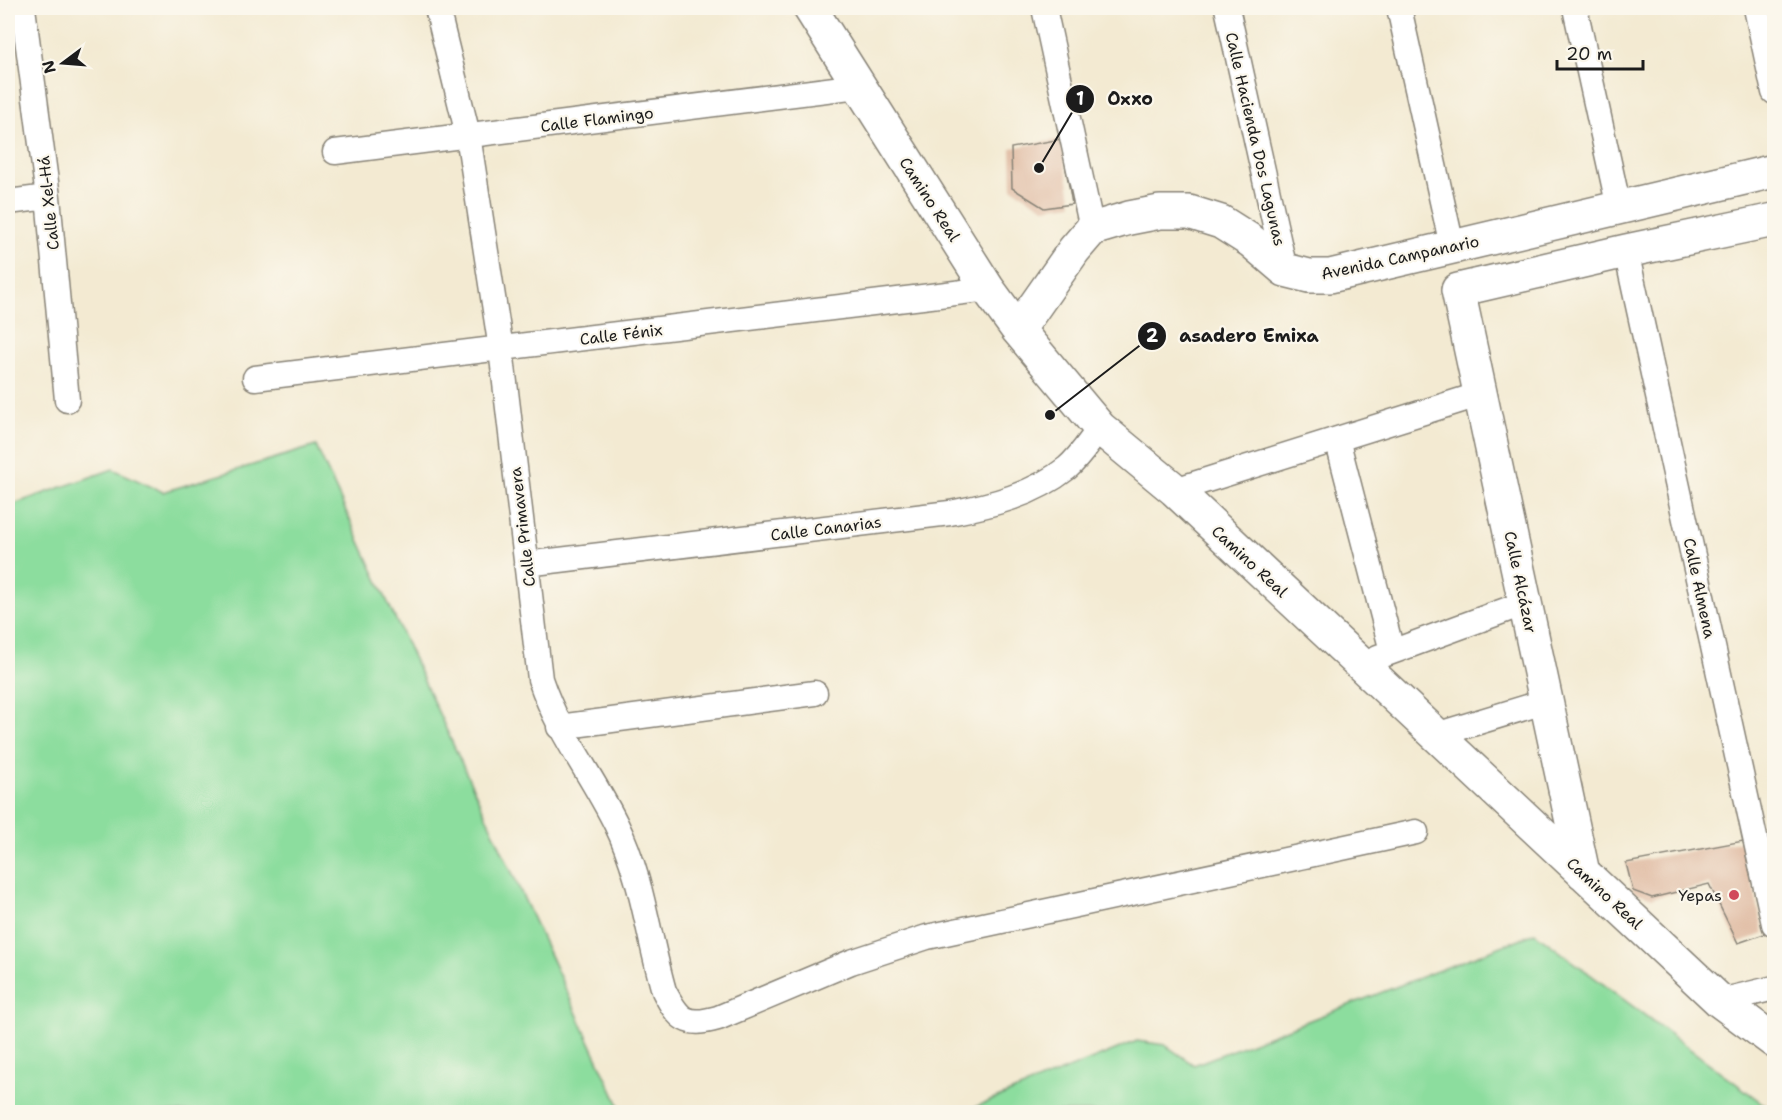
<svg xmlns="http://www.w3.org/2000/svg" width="1782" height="1120" viewBox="0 0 1782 1120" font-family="'Shantell Sans',sans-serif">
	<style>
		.green { fill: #8cdd9e; stroke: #547c5d; stroke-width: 1.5 }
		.building { fill: #dbb196 }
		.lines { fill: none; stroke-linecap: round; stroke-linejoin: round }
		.street-casing { stroke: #888377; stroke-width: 27 }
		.secondary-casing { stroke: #888377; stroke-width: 36 }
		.street { stroke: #fff; stroke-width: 24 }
		.secondary { stroke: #fff; stroke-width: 33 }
		.poi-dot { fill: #d1495b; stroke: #fbf7ec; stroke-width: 2 }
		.labels { text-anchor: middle; stroke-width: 4.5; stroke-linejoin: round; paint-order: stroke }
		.street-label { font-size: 16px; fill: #1c1c1c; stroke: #fbf7ec }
		.poi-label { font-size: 16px; fill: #1c1c1c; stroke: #fbf7ec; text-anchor: end }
		.leader { fill: none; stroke: #1c1c1c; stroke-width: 2 }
		.callout-dot { fill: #1c1c1c; stroke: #fbf7ec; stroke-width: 2 }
		.mark-label { font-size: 18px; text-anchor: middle; font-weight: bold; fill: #fff }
		.callout-label { font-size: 18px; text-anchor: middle; font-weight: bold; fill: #1c1c1c; stroke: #fbf7ec; stroke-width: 4.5; stroke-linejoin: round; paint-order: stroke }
	</style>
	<rect width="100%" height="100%" fill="#fbf7ec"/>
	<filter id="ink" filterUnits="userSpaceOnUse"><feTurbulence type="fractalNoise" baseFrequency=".0167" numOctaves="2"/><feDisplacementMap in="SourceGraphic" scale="12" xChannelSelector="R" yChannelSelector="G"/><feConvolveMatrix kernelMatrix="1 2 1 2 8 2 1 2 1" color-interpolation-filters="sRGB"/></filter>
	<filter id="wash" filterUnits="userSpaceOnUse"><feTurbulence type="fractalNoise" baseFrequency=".008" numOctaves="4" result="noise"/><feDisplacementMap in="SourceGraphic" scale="24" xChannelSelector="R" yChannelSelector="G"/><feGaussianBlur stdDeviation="1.35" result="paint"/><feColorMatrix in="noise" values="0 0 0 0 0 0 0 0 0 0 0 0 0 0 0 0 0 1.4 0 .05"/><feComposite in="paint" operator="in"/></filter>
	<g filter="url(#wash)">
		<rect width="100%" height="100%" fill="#f3ead2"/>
		<!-- green -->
		<path class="green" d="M316,446L622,1112H8V506L113,469L163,492Z
			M1535,933L1774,1112H963L1137,1041L1165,1045L1194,1065Z"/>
		<g id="blocks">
			<!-- building -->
			<path class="building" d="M1061,139L1072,204L1044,208L1012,188L1011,148Z
				M1743,841L1764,934L1738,943L1709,884L1652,898L1633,891L1626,863Z"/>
		</g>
	</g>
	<g filter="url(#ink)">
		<use href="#blocks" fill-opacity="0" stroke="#888377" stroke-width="1.5"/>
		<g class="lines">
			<defs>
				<path id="street" d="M23,8L48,197L67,400
					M437,8L468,135L501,349L540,679C559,735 591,773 616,824C642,876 648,936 664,991C679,1020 686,1027 718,1018L851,962L927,937L1416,832
					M1044,8L1092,229
					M1227,8L1285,270
					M1399,8L1452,246
					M1575,8L1619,208
					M1756,8L1774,92
					M335,152L858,86
					M8,202L48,197
					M1626,251L1774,924
					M255,378L988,289
					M1337,439L1392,651
					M1175,490L1481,394
					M526,564L950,513C992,505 1033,495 1067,468C1080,457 1089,442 1100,428
					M1378,657L1525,603
					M559,727L815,693
					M1436,735L1547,701
					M1720,1001L1774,988"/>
				<path id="secondary" d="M810,8L988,289L1018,330L1100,428L1175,490L1720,1001L1774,1041
					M1018,330L1074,250L1092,229L1129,218L1160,212H1189L1221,222L1251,241L1285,270L1309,276H1330L1774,171
					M1583,873L1458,290L1626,251L1774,220"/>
			</defs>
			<!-- street casing -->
			<use href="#street" class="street-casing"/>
			<!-- secondary casing -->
			<use href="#secondary" class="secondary-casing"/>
			<!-- street -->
			<use href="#street" class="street"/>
			<!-- secondary -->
			<use href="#secondary" class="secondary"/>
		</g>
	</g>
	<!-- markers -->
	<circle class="poi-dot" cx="1734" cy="895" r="6"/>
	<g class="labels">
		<!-- street labels -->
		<g class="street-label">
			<text transform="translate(597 119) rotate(-7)" y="6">Calle Flamingo</text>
			<text transform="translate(1256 139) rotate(77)" y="6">Calle Hacienda Dos Lagunas</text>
			<text transform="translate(930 199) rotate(57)" y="6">Camino Real</text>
			<text transform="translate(48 203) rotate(-96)" y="6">Calle Xel-Há</text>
			<text transform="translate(1400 257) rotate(-12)" y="6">Avenida Campanario</text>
			<text transform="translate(621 334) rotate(-7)" y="6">Calle Fénix</text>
			<text transform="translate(522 527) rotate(-97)" y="6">Calle Primavera</text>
			<text transform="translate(826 528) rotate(-7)" y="6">Calle Canarias</text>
			<text transform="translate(1250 561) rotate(43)" y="6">Camino Real</text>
			<text transform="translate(1521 582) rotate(78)" y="6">Calle Alcázar</text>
			<text transform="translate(1700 588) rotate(78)" y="6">Calle Almena</text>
			<text transform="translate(1605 893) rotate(43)" y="6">Camino Real</text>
		</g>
		<!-- poi labels -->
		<g class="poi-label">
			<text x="1722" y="901">Yepas</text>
		</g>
	</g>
	<!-- callouts -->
	<path class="leader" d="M1039 168L1080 99M1050 415L1152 336"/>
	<g class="callout-dot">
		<circle cx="1039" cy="168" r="6"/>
		<circle cx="1050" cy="415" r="6"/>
		<circle cx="1080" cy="99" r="15"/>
		<circle cx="1152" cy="336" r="15"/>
	</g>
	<g class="mark-label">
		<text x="1080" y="105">1</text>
		<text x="1152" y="342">2</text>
	</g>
	<g class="callout-label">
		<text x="1130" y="105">Oxxo</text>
		<text x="1249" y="342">asadero Emixa</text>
	</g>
	<!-- margin -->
	<rect width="1782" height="1120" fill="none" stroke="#fbf7ec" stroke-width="30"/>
	<!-- north arrow -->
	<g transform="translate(63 63) rotate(254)" stroke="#fbf7ec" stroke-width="4.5" paint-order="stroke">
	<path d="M0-4.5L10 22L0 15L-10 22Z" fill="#1c1c1c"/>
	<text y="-9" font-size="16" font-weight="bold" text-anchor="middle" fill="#1c1c1c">N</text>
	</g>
	<!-- scale -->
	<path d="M1557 60v9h86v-9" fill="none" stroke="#1c1c1c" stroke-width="3"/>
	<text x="1566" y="60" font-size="18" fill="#1c1c1c" stroke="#fbf7ec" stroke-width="4.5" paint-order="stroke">20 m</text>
</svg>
